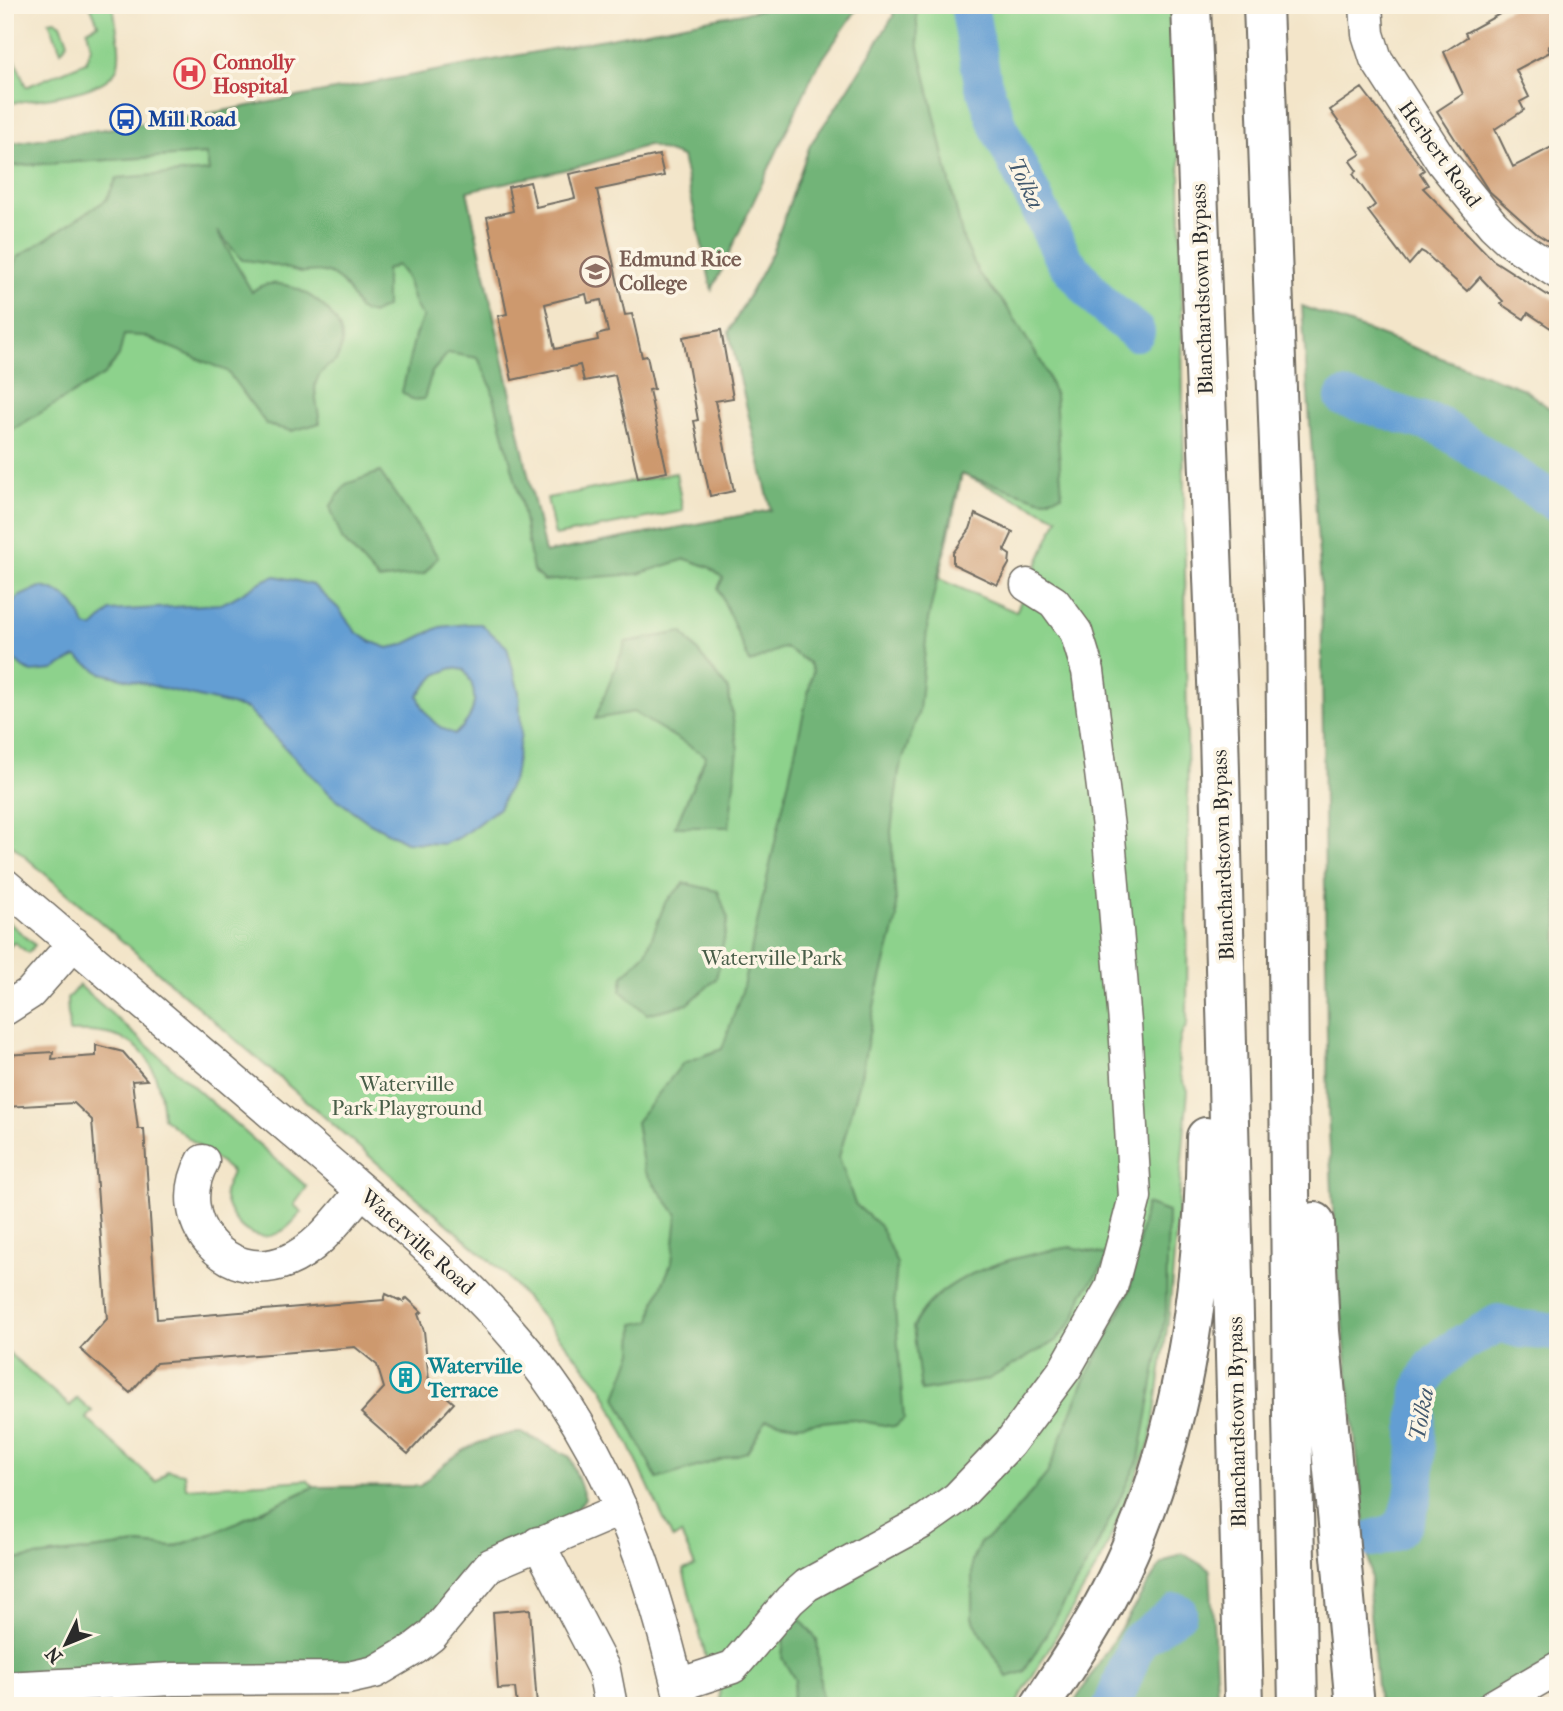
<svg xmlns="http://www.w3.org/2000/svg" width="1563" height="1711" viewBox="0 0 1563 1711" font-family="'IM FELL French Canon',serif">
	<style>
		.green { fill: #8dd28c; stroke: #5c7e5c; stroke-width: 2; fill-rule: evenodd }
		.forest { fill: #72b478; stroke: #4e7052; stroke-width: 2 }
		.water { fill: #649ed3; stroke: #48647f; stroke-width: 2; fill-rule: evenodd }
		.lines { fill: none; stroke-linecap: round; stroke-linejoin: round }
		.river { stroke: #649ed3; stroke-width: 38 }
		.building { fill: #cd996e; fill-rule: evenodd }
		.minor-casing { stroke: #716c62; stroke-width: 35 }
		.highway-casing { stroke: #716c62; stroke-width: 42 }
		.minor { stroke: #fff; stroke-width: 32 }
		.highway { stroke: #fff; stroke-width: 38 }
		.labels { text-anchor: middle; stroke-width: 7; stroke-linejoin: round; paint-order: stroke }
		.health-label { font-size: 21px; font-weight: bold; fill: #be3a42; stroke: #fcf5e5; text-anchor: start }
		.transit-label { font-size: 21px; font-weight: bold; fill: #164399; stroke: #fcf5e5; text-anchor: start }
		.street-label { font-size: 21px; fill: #2b2b2b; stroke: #fcf5e5 }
		.education-label { font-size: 21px; font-weight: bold; fill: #785e54; stroke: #fcf5e5; text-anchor: start }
		.park-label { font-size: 21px; fill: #485d48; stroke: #fcf5e5 }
		.culture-label { font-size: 21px; font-weight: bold; fill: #0d838f; stroke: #fcf5e5; text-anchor: start }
		.water-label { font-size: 23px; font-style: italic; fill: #42596e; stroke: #fcf5e5 }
	</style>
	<rect width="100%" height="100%" fill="#fcf5e5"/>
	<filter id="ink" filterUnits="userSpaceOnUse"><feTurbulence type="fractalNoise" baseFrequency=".0143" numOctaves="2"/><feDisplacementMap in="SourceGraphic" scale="14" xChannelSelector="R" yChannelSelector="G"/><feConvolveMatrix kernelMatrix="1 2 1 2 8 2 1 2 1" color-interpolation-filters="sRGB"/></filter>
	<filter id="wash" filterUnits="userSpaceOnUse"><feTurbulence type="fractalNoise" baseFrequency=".00686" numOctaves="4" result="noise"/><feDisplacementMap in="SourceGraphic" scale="28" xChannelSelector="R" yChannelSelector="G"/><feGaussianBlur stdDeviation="1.57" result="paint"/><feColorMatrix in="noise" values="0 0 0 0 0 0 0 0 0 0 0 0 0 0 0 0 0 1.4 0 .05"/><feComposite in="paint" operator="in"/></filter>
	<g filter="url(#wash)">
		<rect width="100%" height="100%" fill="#f3e5c9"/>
		<!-- green -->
		<path class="green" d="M90,5H113C115,22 122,48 118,65C111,95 31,99 5,104V33L26,87L86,62L91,47L87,30L98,24Z
			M894,5H1178L1188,815L1187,1025C1174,1042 1176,1074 1188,1090L1169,1314L1151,1440L1102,1558L1015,1706H720L719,1674L709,1669L683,1570L695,1566L681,1534L673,1539L602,1387L506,1275L5,839V187L9,166L224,153L467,191L545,553L772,510L729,332L772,253L810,145L844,96L893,17ZM962,474L1058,518L1016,612L939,579Z
			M55,20L61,24L68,42L61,51L49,21Z
			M676,473L683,511L555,536L547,498Z
			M5,919L35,945L28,953L14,942L5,952Z
			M79,985L307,1187L294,1205L302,1212C296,1218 290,1227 282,1231C252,1249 227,1219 224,1192L232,1172L163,1118C159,1054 135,1028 69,1032L67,999Z
			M5,1350L70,1406L77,1398L92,1411L86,1418L156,1482L168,1470L184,1473L186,1488L307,1480L314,1487L211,1534L173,1547L138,1544L5,1561Z"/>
		<!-- forest -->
		<path class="forest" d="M817,5H860L815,70L712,290L682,157L648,145L586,165L467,191L545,553L771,510L729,332L772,253L810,145L844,96L893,17L894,5H916L918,43L963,239L979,274L1005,304L1043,365L1055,395L1062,495L1042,500L961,474L928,620L919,711L899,771L891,831L897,918L876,997L860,1081L839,1157L855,1204L880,1226L897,1264L894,1297L904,1419L895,1427L849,1419L797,1425L766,1420L747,1452L657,1479L616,1397L633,1352L634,1324L651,1321L655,1302L672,1262L677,1215L644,1170L636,1122L683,1063L722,1049L742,991L813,671L809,663L784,647L750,663L718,588L723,578L709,567L686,559L638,574L544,581L533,571L521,502L491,386L478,358L448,353L432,372L424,399L413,400L402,392L415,335L423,317C407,298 415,284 397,265L386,270V307L372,314L359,310C351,294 342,275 323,272C316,270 308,273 301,272C280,267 263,261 242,260L217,231L252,292C277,265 347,309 342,345C341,350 338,356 336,361C306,378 316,393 320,423L292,431L267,425L227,371L144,336L124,335L119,356L104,375L5,434V282L18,257L106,200L117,178L209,171L206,154L10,166L5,187V144L212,113L764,9H793Z
			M1302,306L1524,389L1558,415V1657L1477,1706H1379L1369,1603L1371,1580L1336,1268L1328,1113L1321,587Z
			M380,472L438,557L424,574L379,580L342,539L330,507L346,484Z
			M682,632L728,689L738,750L729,827H675L706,756L633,712L595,719L626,642Z
			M684,883L718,891L728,919L716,979L688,1004L647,1014L621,991L623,976L646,953L665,903Z
			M1146,1204L1168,1212L1166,1312L1139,1459L1093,1554L1024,1672L1007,1677L972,1618V1561L980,1543L1001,1528L1047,1474L1082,1386L1130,1290Z
			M1071,1247L1110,1256L1082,1295L1075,1318L1057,1340L987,1380L921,1391L913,1327C938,1273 1017,1255 1071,1247Z
			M521,1432L570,1457L585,1498L570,1519L416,1638L358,1669L5,1674V1561L138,1544L174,1547L211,1534L314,1487L420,1486C454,1453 474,1439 521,1432Z
			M1182,1553L1210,1570L1218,1706H1072L1161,1564Z
			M799,1618L817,1639L822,1706H791L795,1680L782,1658L785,1625Z"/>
		<!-- water -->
		<path class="water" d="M276,576L313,585L338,608L356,632L372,642L388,648L403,645L440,627L468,624H481L507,647L519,692L521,734L514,777L499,808L460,837L443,844L406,842L368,822L332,796L247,709L101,673L76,657L53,670L32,672L23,668L5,651V611L18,597L40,587C63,590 78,604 85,626L93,628L110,611L220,604C240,598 256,580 276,576ZM452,668L464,670C480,692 477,716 455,734C436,728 424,715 418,695L436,675Z"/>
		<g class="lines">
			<!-- river -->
			<path class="river" d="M969,5L983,83L998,126L1064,259L1101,303L1136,332
				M1344,398L1440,426L1558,504
				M1373,1539C1380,1537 1388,1535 1394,1532C1428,1511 1409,1420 1424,1382C1435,1353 1473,1339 1498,1323L1520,1329L1558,1332
				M1112,1706L1138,1641L1178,1612"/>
		</g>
		<g id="blocks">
			<!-- building -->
			<path class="building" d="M1516,5H1558V41L1548,47L1550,52L1516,70L1529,97L1520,102L1524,110L1495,129L1513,167L1558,144V247L1537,234L1488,190L1437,111L1463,94L1444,52L1467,37L1465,33Z
				M1362,88L1424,170L1420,173L1428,185L1423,188L1493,260L1558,302V333L1528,313L1524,319L1501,304L1503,301L1480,277L1467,291L1425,253L1421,251L1409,265L1368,211L1375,205L1353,174L1357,171L1350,161L1361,154L1330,110Z
				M659,155L664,176L597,190L625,315L632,314L642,357L647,356L654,389L649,390L667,472L638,478L615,375L584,381L580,365L512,380L498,316L507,314L487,217L513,211L508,187L530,182L536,207L575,198L569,174ZM586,294L588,303L601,300L608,332L597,335L598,340L555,349L545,304Z
				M721,330L733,398L715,401L734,491L710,496L694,421L698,420L683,337Z
				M975,514L1013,532L1004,551L1010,555L1009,564L997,585L953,564V553L970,529Z
				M96,1045L123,1052L147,1080L132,1081L138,1129H144L157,1319L384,1300L386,1294L403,1302L407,1298L422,1312L418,1314L424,1331L429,1381L454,1403L408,1454L361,1413L384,1388L377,1365L355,1347L156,1363L130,1393L80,1349L107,1319L92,1120L74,1103L5,1107V1055L53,1052L52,1059L96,1056Z
				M530,1609L537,1706H517L515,1688L498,1689L493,1612Z"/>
		</g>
	</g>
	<g filter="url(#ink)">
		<use href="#blocks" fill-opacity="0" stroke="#716c62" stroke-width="2"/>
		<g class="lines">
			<defs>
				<path id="minor" d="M1366,5L1368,34L1376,59L1443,163L1493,225L1510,241L1558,273
					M5,885C107,971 208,1058 309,1145C407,1230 511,1311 578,1424C632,1515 658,1602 682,1704
					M5,1009L30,993L74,943
					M203,1161C170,1219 225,1286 287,1261C319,1248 340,1216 362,1191
					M538,1543L604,1670L611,1706
					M678,1685L733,1667L790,1600L807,1585L923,1522L957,1498L1009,1444L1065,1369L1111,1288L1135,1197L1125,1023L1108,827L1088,671L1076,632L1054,602L1027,585
					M5,1688L173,1679L348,1678L375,1672L414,1649L431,1636L490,1565L622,1509
					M1493,1706L1558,1668"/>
				<path id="highway" d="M1191,5L1219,733L1244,1706
					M1263,5L1285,609L1292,1415L1298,1706
					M1315,1222L1320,1331L1355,1706
					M1040,1706C1065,1667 1092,1629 1112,1588C1182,1449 1204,1290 1206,1137"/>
			</defs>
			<!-- minor casing -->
			<use href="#minor" class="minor-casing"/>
			<!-- highway casing -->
			<use href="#highway" class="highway-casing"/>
			<!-- minor -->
			<use href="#minor" class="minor"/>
			<!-- highway -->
			<use href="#highway" class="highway"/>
		</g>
	</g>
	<!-- icons -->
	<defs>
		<symbol id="hospital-ring" viewBox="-11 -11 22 22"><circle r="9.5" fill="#fcf5e5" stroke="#e0444e" stroke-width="1.5"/><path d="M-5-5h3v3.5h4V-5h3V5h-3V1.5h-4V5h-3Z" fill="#e0444e"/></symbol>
		<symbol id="bus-ring" viewBox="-11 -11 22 22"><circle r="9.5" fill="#fcf5e5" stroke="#1a4fb4" stroke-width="1.5"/><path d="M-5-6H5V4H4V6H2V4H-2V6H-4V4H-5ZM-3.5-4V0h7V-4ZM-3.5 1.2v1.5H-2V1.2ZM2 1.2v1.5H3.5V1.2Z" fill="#1a4fb4"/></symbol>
		<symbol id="school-ring" viewBox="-11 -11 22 22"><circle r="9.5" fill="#fcf5e5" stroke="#8d6e63" stroke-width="1.5"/><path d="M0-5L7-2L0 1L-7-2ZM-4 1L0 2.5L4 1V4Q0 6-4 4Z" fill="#8d6e63"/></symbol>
		<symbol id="building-ring" viewBox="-11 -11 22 22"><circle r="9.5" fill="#fcf5e5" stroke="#0f9aa8" stroke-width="1.5"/><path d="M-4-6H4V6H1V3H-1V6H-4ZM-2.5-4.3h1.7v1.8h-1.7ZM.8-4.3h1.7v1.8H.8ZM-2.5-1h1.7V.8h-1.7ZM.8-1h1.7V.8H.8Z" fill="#0f9aa8"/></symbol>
	</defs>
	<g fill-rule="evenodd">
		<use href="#hospital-ring" x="172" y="56" width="35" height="35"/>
		<use href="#bus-ring" x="108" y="102" width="35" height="35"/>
		<use href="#school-ring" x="578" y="254" width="35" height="35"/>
		<use href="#building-ring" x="388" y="1360" width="35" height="35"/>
	</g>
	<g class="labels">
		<!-- health labels -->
		<g class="health-label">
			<text x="213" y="69">Connolly<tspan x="213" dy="24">Hospital</tspan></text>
		</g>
		<!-- transit labels -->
		<g class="transit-label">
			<text x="148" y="126">Mill Road</text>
		</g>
		<!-- street labels -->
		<g class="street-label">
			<text transform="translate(1440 154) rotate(54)" y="7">Herbert Road</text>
			<text transform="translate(1202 289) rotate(-92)" y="7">Blanchardstown Bypass</text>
			<text transform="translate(1223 855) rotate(-92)" y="7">Blanchardstown Bypass</text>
			<text transform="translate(418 1242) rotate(42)" y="7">Waterville Road</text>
			<text transform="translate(1237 1422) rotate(-91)" y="7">Blanchardstown Bypass</text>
		</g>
		<!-- education labels -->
		<g class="education-label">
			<text x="619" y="266">Edmund Rice<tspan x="619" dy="24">College</tspan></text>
		</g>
		<!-- park labels -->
		<g class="park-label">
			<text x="772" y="965">Waterville Park</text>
			<text x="407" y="1091">Waterville<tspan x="407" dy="24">Park Playground</tspan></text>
		</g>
		<!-- culture labels -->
		<g class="culture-label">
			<text x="428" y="1373">Waterville<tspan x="428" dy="24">Terrace</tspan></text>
		</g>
		<!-- water labels -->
		<g class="water-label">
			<text transform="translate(1026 183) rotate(64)" y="8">Tolka</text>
			<text transform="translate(1421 1414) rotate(-80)" y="8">Tolka</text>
		</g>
	</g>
	<!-- margin -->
	<rect width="1563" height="1711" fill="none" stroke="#fcf5e5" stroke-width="28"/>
	<!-- north arrow -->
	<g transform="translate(66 1644) rotate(227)" stroke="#fcf5e5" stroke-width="5" paint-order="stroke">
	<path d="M0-5L12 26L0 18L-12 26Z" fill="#2b2b2b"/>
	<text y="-10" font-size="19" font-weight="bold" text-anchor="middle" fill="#2b2b2b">N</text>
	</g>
</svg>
